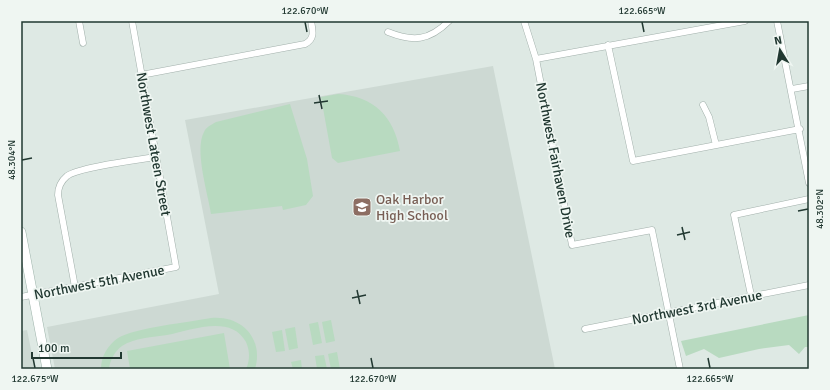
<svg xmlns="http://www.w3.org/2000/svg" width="830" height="390" viewBox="0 0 830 390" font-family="Signika,sans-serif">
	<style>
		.built { fill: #cdd9d3 }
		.green { fill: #b8dac0 }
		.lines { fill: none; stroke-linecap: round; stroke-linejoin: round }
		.street-casing { stroke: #a2b0ab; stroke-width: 7 }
		.secondary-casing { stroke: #9eb4ab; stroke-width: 10 }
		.street { stroke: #fff; stroke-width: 6 }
		.secondary { stroke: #fff; stroke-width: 9 }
		.ticks { fill: none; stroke: #213831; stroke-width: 1.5 }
		.labels { text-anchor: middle; stroke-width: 3.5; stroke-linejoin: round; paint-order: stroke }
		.street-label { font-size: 14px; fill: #213831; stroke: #eff6f2 }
		.education-label { font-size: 14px; fill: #785e54; stroke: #eff6f2; text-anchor: start }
		.neatline { fill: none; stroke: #213831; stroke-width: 1.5 }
		.ticks-label { font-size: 10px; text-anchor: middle; fill: #213831 }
	</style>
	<rect width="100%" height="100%" fill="#dee9e4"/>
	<!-- built -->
	<path class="built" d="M493,66L555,369H55L47,327L219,294L185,120Z
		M27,330L35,369H21V331Z"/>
	<!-- green -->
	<path class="green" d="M338,94C374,96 394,117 400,151L338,163L332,158L321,97Z
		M290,104L307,159L313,196L306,205L283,210L282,206L211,214C208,194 194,150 204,132C206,127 211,125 216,122Z
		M809,315V347H805L799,354L789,345L759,349L719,358L704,349L686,356L681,341Z
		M211,318C242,315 264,339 255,369H246C250,360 250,351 246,342C231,314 191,330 167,335C153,337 134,338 122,346C115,351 110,360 109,369H101C101,356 108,345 118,338C134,328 190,322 211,318Z
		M331,320L335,341L326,343L322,322Z
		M318,322L322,343L313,345L309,324Z
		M295,327L298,348L289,350L285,329Z
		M282,330L285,351L276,352L272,332Z
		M224,333L230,369H130L127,351Z
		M337,352L340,369H331L328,354Z
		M324,355L327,369H317L315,356Z
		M301,360L302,369H293L291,362Z"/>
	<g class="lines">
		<defs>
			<path id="street" d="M79,21L83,43
				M524,21L536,59L572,245L652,230L680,369
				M777,21L809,183
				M388,32C413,42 429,41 449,21
				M608,45L633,161L800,129
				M536,59L745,21
				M141,75L305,44C315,39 313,31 311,21
				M792,89L809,86
				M703,105L709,117L716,145
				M75,287L58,195C58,187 61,181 67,176C79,167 138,160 156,157
				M751,295L734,215L809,199
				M21,297L176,267L132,21
				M585,329L809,285"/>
			<path id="secondary" d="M21,232L47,369"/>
		</defs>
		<!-- street casing -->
		<use href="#street" class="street-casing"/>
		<!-- secondary casing -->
		<use href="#secondary" class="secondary-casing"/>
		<!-- street -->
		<use href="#street" class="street"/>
		<!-- secondary -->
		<use href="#secondary" class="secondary"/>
	</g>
	<!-- ticks -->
	<path class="ticks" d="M305,22L307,32M642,22L644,32M319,95L322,109M314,103L328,101M22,160L32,158M798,211L808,209M682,227L685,240M677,235L690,232M357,290L360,304M352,298L366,295M33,358L35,368M371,358L373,368M708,358L710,368"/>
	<!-- icons -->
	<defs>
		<symbol id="school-square" viewBox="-11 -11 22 22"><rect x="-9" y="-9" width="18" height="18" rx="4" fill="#8d6e63" stroke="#eff6f2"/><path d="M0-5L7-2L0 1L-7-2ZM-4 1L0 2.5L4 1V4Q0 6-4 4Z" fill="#fff"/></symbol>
	</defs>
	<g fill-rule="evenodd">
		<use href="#school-square" x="351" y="196" width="22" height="22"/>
	</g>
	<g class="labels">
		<!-- street labels -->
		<g class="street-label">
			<text transform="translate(154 144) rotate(80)" y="5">Northwest Lateen Street</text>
			<text transform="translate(556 160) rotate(79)" y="5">Northwest Fairhaven Drive</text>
			<text transform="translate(99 282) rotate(-11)" y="5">Northwest 5th Avenue</text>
			<text transform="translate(697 307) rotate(-11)" y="5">Northwest 3rd Avenue</text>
		</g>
		<!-- education labels -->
		<g class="education-label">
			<text x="376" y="204">Oak Harbor<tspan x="376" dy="16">High School</tspan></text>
		</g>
	</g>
	<!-- border -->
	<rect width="830" height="390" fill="none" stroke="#eff6f2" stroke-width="44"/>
	<!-- north arrow -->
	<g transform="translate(780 50) rotate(349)" stroke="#eff6f2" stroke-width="3" paint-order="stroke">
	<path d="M0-3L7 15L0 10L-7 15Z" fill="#213831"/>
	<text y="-6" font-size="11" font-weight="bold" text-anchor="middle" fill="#213831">N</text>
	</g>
	<!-- scale -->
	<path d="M32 352v6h89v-6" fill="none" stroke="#213831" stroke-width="2"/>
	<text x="38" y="352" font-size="12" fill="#213831" stroke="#eff6f2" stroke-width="3" paint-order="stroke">100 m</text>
	<rect x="22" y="22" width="786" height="346" class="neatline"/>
	<g class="ticks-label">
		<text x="305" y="14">122.670°W</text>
		<text x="642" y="14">122.665°W</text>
		<text transform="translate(11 160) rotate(-90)" y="4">48.304°N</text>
		<text transform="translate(819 209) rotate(-90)" y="4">48.302°N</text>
		<text x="35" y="382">122.675°W</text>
		<text x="373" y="382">122.670°W</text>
		<text x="710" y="382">122.665°W</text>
	</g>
</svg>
